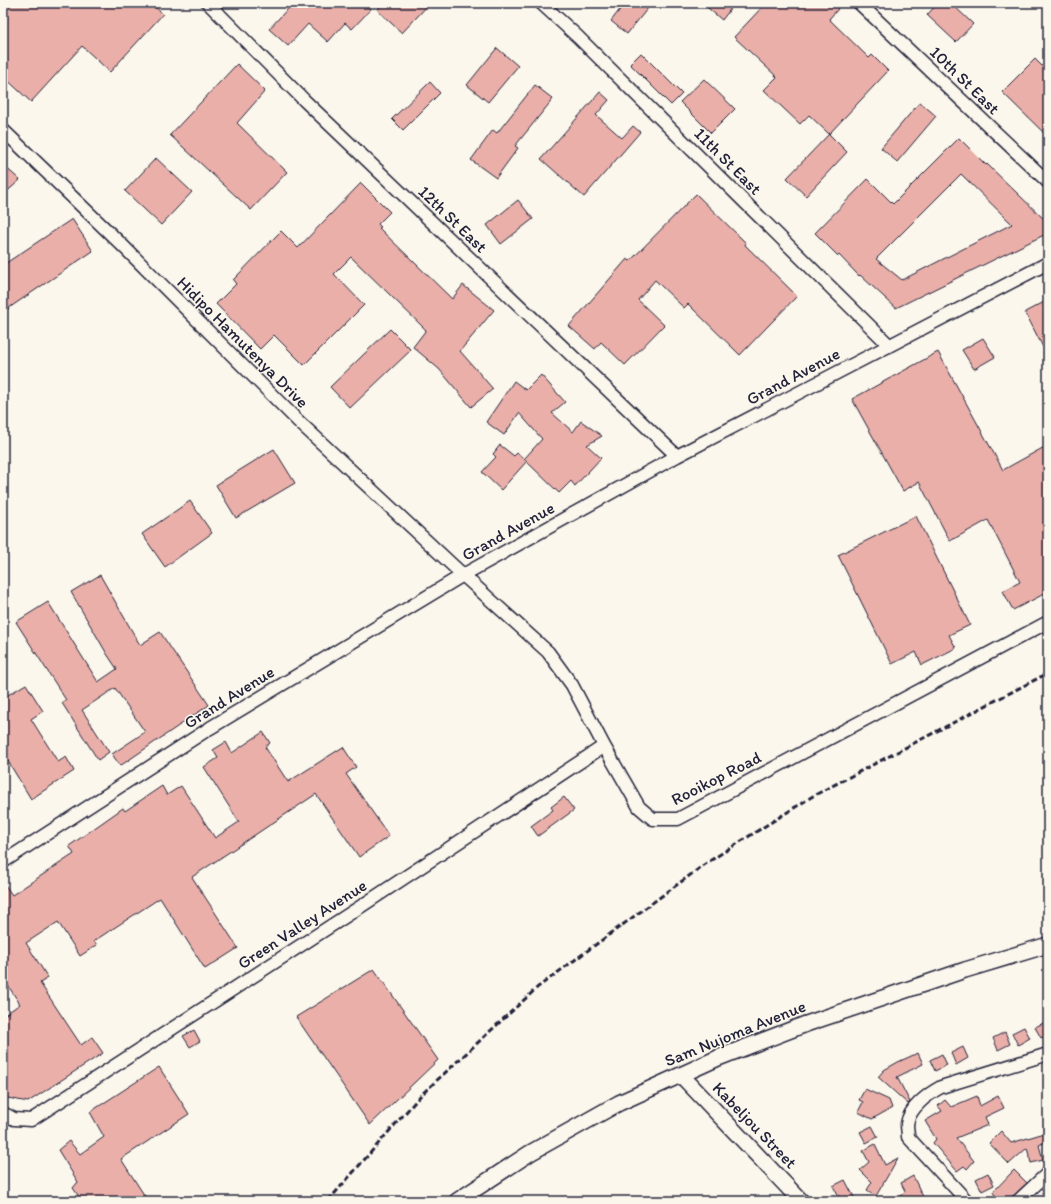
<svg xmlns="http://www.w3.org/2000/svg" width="1051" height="1204" viewBox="0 0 1051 1204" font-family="Itim,sans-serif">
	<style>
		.building { fill: #eaafa9; stroke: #22223b; fill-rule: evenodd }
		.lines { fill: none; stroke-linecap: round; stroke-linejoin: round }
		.minor-casing { stroke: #22223b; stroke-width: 15 }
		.tertiary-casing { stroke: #22223b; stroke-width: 18 }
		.minor { stroke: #fbf7ec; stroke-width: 12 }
		.tertiary { stroke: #fbf7ec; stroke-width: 15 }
		.rail { stroke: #22223b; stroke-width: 3; stroke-dasharray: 6 3; stroke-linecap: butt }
		.labels { text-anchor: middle; stroke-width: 3; stroke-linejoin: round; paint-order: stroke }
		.street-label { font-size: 17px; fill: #22223b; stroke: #fbf7ec }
	</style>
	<rect width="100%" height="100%" fill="#fbf7ec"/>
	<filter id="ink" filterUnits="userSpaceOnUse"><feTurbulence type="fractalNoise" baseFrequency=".025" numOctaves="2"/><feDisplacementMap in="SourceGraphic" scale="8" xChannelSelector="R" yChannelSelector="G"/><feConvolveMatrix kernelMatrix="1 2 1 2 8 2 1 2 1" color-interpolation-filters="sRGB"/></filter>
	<g filter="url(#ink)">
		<!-- building -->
		<path class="building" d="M3,3H151L163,14L110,72L82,46L31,102L3,76Z
			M293,3H364L371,9L352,29L345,23L328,42L308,24L288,46L269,29Z
			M384,3H430L402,33L377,10Z
			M625,3H652L627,34L611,21Z
			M702,3H735L722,20Z
			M766,3H832L838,9L829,19L869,58L872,55L888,71L829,134L809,115L800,124L764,90L777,77L734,37Z
			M938,3H951L973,24L956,42L927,15Z
			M497,48L518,66L488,102L467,85Z
			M641,53L682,94L671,105L630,64Z
			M1035,59L1048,72V137L1002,92Z
			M237,64L265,91L237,123L287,172L251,210L170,135Z
			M704,79L735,109L711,133L680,102Z
			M430,82L440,93L403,130L392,119Z
			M535,85L553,99L515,146L518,148L496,178L471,160L493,130L497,133Z
			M600,92L609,100L596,115L622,138L633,126L640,132L584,197L541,159Z
			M920,102L936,116L897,162L881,148Z
			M829,134L847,152L806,196L787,178Z
			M959,138L986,165L987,164L1048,223L1046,234L896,308L860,275L859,276L839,255L838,256L815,233L868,179L893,204ZM961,174L1012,224L902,280L876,259Z
			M156,158L192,192L161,225L125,191Z
			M3,165L20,180L3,195Z
			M361,183L390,212L378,224L381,227L379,228L452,299L463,285L494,310L460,351L493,389L471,407L439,369L413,347L426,330L351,257L334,274L364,305L304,365L274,335L260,349L216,304L236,284L233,280L281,231L298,248Z
			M696,194L746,243L745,245L797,296L740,355L688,304L684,308L655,280L638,300L664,325L625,365L601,342L595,349L569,326L627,259L630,261Z
			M518,200L533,219L501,244L487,225Z
			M72,219L93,251L3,312V265Z
			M1048,300V357L1025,312Z
			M390,329L411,350L350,408L330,387Z
			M983,338L995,357L974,369L962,350Z
			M938,352L1003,470L1048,445V592L1013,610L1003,591L1020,582L988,520L950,541L919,482L903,491L852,399Z
			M541,375L565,402L552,413L573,432L581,421L602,436L587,445L601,458L575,486L571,481L559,493L524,459L542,439L519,413L504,435L486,422L514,381L526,390Z
			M500,445L514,456L517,453L527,461L501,490L482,472L496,457L493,454Z
			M274,449L295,483L236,518L216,485Z
			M190,501L212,533L165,567L142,534Z
			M916,516L970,625L949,635L956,648L922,665L916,652L892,664L838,555Z
			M100,575L140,645L160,632L209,705L120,766L112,754L145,732L115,688L82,710L109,752L98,760L62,703L66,700L16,622L48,602L98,682L117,669L107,654L71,592Z
			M26,684L43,711L31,719L58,762L66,757L74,771L31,799L3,753V698Z
			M263,732L270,743L265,747L288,782L343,747L356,767L346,774L389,836L359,857L316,794L192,877L238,948L205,969L160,898L94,941L97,945L80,956L58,922L26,943L48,978L40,983L81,1045L92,1037L103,1053L28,1102L3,1097V1016L20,1004L3,978V882L12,895L74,854L69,846L123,808L125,811L162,786L167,795L181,786L215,838L239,822L204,767L218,758L213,750L226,742L232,753Z
			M564,797L574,810L538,836L531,826L553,810L551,807Z
			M374,969L438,1060L370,1125L296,1017Z
			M1048,1021V1035L1041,1038L1035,1027Z
			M1024,1027L1030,1038L1018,1045L1012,1033Z
			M194,1030L200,1041L190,1047L183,1036Z
			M1005,1032L1010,1044L998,1050L993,1038Z
			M963,1047L968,1058L956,1065L951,1053Z
			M918,1053L923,1064L897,1077L910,1102L908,1104L878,1077L884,1070L898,1062Z
			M942,1054L947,1065L935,1071L930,1060Z
			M159,1067L189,1114L121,1159L148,1201H82L73,1188L78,1182L58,1150L69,1141L80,1154L104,1137L90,1112Z
			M865,1089L889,1100L892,1108L872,1119L858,1112L863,1102L859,1100Z
			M977,1096L980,1106L998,1096L1004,1108L985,1117L988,1125L956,1138L974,1161L967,1169L964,1166L957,1171L933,1143L936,1139L925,1121L942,1111L938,1106L945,1100L951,1107Z
			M872,1126L878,1137L866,1143L860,1132Z
			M1001,1131L1011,1143L1048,1132V1141L1039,1145L1043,1160L1031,1163L1027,1148L1009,1164L989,1143Z
			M875,1144L885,1165L898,1158L876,1196L867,1190L872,1182L860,1170L869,1162L863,1151Z
			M1014,1170L1027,1183L1013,1196L1002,1201H998L993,1192Z
			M988,1173L994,1185L982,1191L976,1179Z
			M913,1176L925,1201H896L905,1191L901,1183Z
			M845,1180L856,1201H841L833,1186Z"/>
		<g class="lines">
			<defs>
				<path id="minor" d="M208,3L304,100L677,456
					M541,3L578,37L889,345
					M859,3L1048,182
					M3,130L123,246L298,421L463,575L548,652L572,685L604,746L639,807L653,819H678L1048,622
					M3,862L210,728L463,575L677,456L1048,263
					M3,1113L14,1119L31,1120L360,907L604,746
					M967,1201L908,1137C908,1133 907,1128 907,1124C909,1108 928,1094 941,1087L1048,1054
					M1018,1201L1048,1173"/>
				<path id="tertiary" d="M681,1075L801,1201
					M457,1201L530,1153L619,1103L718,1058L806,1024L965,970L1048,945"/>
			</defs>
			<!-- minor casing -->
			<use href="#minor" class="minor-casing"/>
			<!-- tertiary casing -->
			<use href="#tertiary" class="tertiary-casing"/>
			<!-- minor -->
			<use href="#minor" class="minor"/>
			<!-- tertiary -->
			<use href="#tertiary" class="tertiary"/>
			<!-- rail -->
			<path class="rail" d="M328,1201L421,1095L538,987L708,862L813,796L1048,673"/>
		</g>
	</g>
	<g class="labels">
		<!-- street labels -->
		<g class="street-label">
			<text transform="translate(965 80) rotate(44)" y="6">10th St East</text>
			<text transform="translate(728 161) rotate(45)" y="6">11th St East</text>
			<text transform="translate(453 219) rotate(44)" y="6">12th St East</text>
			<text transform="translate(243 342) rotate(45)" y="6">Hidipo Hamutenya Drive</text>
			<text transform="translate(793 376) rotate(-28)" y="6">Grand Avenue</text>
			<text transform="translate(508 531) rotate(-29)" y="6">Grand Avenue</text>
			<text transform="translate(229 697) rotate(-32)" y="6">Grand Avenue</text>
			<text transform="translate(716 778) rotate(-27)" y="6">Rooikop Road</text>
			<text transform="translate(302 924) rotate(-33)" y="6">Green Valley Avenue</text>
			<text transform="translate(735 1033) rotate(-22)" y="6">Sam Nujoma Avenue</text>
			<text transform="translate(755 1125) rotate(46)" y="6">Kabeljou Street</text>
		</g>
	</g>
	<!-- margin -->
	<rect width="1051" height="1204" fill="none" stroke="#fbf7ec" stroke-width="16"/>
	<rect x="8" y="8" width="1035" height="1188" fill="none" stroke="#22223b" stroke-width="1.5" filter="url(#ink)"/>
</svg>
